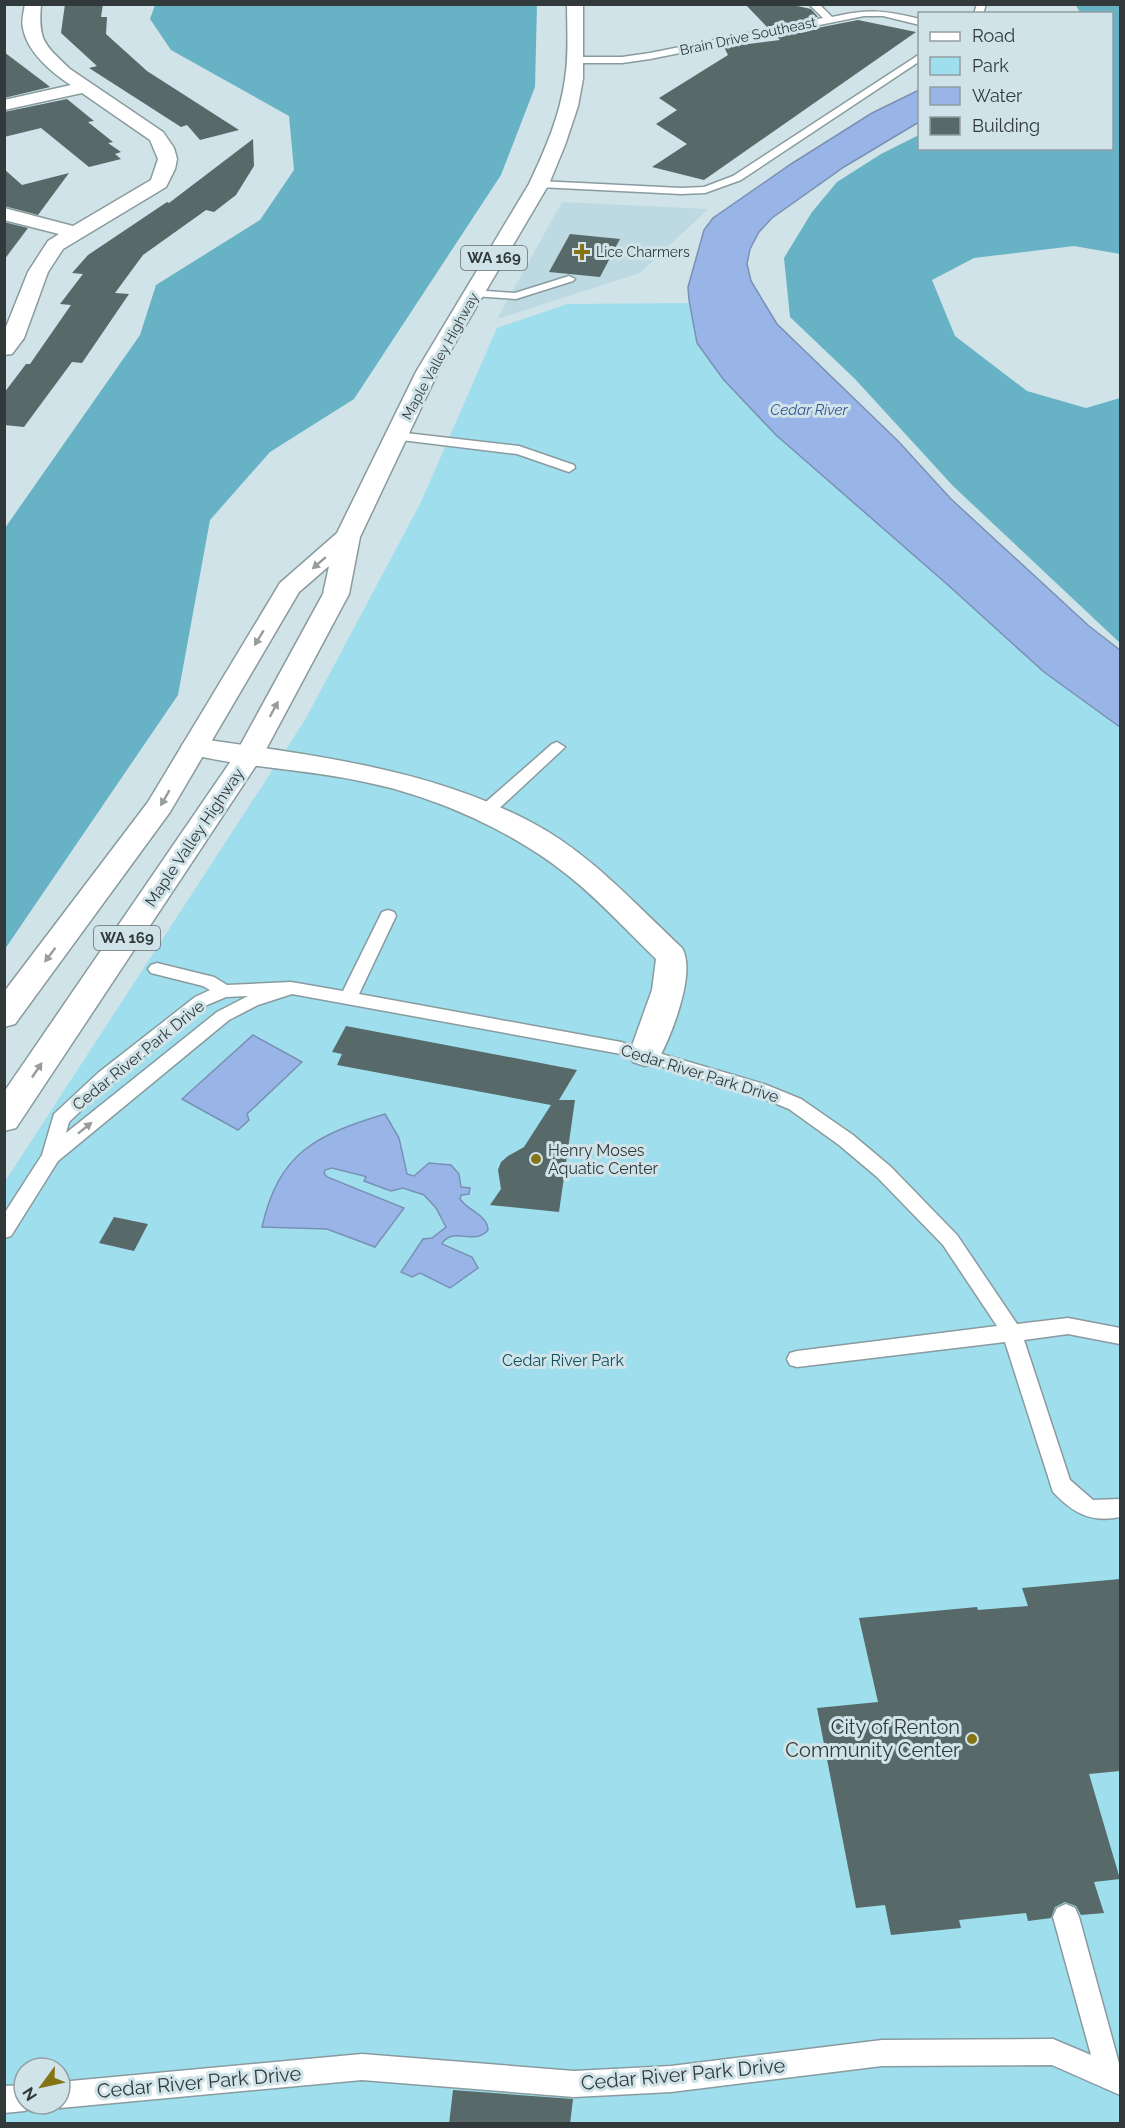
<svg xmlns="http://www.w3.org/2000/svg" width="1125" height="2128" viewBox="0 0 1125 2128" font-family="Raleway,sans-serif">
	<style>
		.built { fill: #bdd9e1 }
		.green { fill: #9edeed; fill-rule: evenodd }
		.forest { fill: #67b3c5 }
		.water { fill: #99b5e8; stroke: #7a90b4; stroke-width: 1.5 }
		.building { fill: #576968 }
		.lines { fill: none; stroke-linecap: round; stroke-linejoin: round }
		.service-casing { stroke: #899b9f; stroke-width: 3 }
		.minor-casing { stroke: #899b9f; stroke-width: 3 }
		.primary-casing { stroke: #899b9f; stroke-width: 3 }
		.service { fill: #fff; fill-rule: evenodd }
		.minor { fill: #fff; fill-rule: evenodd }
		.primary { fill: #fff; fill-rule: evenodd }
		.oneway { fill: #989c9d }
		.poi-dot { fill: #857314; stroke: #d0e3e8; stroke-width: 2 }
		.labels { text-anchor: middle; stroke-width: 6; stroke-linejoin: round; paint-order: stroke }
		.far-street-label { font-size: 14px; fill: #32393b; stroke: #d0e3e8 }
		.far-poi-label { font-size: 14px; fill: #32393b; stroke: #d0e3e8; text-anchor: start }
		.shield { fill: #d0e3e8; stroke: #616c6f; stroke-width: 1.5 }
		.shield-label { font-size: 15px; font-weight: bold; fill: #32393b }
		.far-water-label { font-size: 15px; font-style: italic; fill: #335593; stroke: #d0e3e8 }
		.street-label { font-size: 16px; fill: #32393b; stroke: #d0e3e8 }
		.poi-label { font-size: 16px; fill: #32393b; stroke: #d0e3e8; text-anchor: start }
		.park-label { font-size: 16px; fill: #0e505e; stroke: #d0e3e8 }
		.near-poi-label { font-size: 20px; fill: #32393b; stroke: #d0e3e8; text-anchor: end }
		.near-street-label { font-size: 20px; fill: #32393b; stroke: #d0e3e8 }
	</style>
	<rect width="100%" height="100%" fill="#d0e3e8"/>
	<!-- built -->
	<path class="built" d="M562,202L708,209L640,273L497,319Z"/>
	<!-- green -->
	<path class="green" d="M690,303L697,343L723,379L776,435L948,585L1044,672L1120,727V2123H5L4,1183L305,720L421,502L497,328L567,304ZM24,2068H60V2104H24Z"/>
	<!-- forest -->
	<path class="forest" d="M155,5H537L535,87L501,175L354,399L270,452L210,520L178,695L5,949V528L140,335L156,285L260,220L294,170L289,116L171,50L150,19Z
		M1076,5H1120V254L1074,246L974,258L932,280L955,336L1027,391L1086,408L1120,398V643L953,486L855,379L790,317L784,258L812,212L837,182L881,154L919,135L920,148H1112V14L1080,13Z"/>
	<!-- water -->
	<path class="water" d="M919,90V122L844,167L772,218L759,232L750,249L747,264L751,281L777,324L898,441L951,499L1089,626L1120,650V727L1044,672L948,585L776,435L723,379L697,343L689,300L688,287L704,230L713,218L791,164L872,113Z
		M253,1035L302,1062L247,1114L249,1120L238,1130L182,1099Z
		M385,1114L399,1138L407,1174L414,1176L429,1163L451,1165L459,1174L461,1187L470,1188L469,1194L461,1195L460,1199C468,1211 488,1215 488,1230C474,1246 456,1227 443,1242L442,1244L472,1257L478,1268L450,1288L420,1273L412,1277L401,1272L423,1239L432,1238L446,1227L436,1208L424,1195L403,1188L391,1191L364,1181L366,1177L364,1176L332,1168L325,1170L324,1173L327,1177L404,1208L375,1247L327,1229L262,1227C279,1152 316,1135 385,1114Z"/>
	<!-- building -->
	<path class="building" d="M65,4H103L101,17H107L106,34L147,71L239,130L200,140L187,125L181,127L89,68L97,66L61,33Z
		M745,4H788L811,9L818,17L767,27Z
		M858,20L916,32L704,180L652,167L687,144L656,124L677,110L659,98L728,55L724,47L780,40L776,36Z
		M4,52L45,83L50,87L4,98Z
		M67,99L94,121L88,122L113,142L108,143L121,152L115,154L121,159L89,167L41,128L4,137V112Z
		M253,139L254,166L236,195L214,212L206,210L143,255L115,293L129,294L82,363L72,362L24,427L4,425V393L26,364H30L71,305L60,304L83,274L72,273L88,255L167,202L169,203Z
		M4,169L22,185L69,173L38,215L4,206Z
		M4,222L28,228L4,260Z
		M570,234L620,239L600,277L549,272Z
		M346,1026L577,1070L559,1100H575L559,1212L490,1205L501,1189L498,1170L501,1162L508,1156L524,1147L551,1105L337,1065L342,1054L332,1052Z
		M114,1217L148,1224L134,1251L99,1243Z
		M1120,1579V1771L1089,1774L1120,1879L1094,1882L1104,1913L1081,1915L1076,1906L1065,1902L1055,1907L1051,1918L1028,1921L1026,1913L959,1920L961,1928L891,1935L885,1905L856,1908L817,1708L878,1702L859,1618L977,1607L978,1610L1028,1606L1022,1588Z
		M453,2090L573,2099L570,2124H449Z"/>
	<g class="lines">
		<defs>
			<path id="service" d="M809,4H819L832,17C869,9 883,10 920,19V25L883,16H864L650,59L622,63H575L570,60L575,57H622L650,53L823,18Z
				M977,4H986L983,14H974Z
				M920,54V61L741,180L705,193L681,194L539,187L534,184L539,181L681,188L704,187L733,176Z
				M569,276L575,279L573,281L516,299L473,296L467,293L473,290L515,293Z
				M397,432L519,446L574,465L575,468L569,472L517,454L393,439L391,436L393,433Z
				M557,742L565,747L562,750L491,816H479L477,812L479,808L552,744Z
				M388,910L394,912L396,916L359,994L621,1042L764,1084L801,1099L853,1135L891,1167L957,1235L1017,1324L1068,1318L1120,1328V1344L1068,1334L1024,1340L1070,1480L1093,1500L1120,1499V1517C1091,1523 1073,1513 1053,1492L1005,1342L797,1367L790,1365L787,1359L790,1353L797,1351L997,1326L943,1245L877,1177L839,1145L789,1109L752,1094L621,1054L292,994L258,1005L229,1020L58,1161L11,1236L4,1238V1214L42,1155L54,1114L98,1073L195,997L210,990L203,986L151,973L148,969L151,965L157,963L214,977L227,985L291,982L343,991L380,916L382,912ZM248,996L217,1012L66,1133L69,1122L110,1083L207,1005L226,997Z
				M1066,1904L1075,1908L1079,1917L1120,2067V2095L1052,2065L882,2066L671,2092L574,2097L362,2080L60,2108L50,2104H60V2082L362,2054L574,2071L671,2066L882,2040L1053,2039L1091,2055L1053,1917L1057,1908Z
				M24,2085V2104H35L34,2108L24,2111L4,2113V2086Z"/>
			<path id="minor" d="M25,4H41C38,41 44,44 70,69L163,132L174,148L177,159L175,169L166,187L63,249L48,272L24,338L12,354L4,355V332L28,272L48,241L59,234L4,220V208L73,226L151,180L158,159L150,140L82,93L4,110V100L71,85C52,73 27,52 23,28C21,20 24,12 25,4Z
				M195,738C309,755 425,767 529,821C588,851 634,903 682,948C697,973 670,1039 657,1062L645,1066L633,1062L629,1054L652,990L656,959C628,932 601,902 570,877C515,832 435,796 365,782C306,769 244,768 185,753L181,747L185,741Z"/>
			<path id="primary" d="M567,4H583V79L578,106L565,145L549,184L438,372L360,537L349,594L263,755L16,1128L4,1131V1092L235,755L323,594L329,566L299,592L170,812L15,1024L4,1027V992L148,802L280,583L337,533L416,372L529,184C545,150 560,116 565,79C569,54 567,29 567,4Z"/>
		</defs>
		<!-- service casing -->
		<use href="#service" class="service-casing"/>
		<!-- minor casing -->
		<use href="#minor" class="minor-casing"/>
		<!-- primary casing -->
		<use href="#primary" class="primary-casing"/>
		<!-- service -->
		<use href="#service" class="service"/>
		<!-- minor -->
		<use href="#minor" class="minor"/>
		<!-- primary -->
		<use href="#primary" class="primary"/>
	</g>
	<!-- one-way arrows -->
	<defs><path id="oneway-solid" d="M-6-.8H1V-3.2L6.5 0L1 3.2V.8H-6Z" transform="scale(1.5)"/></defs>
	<g class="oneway">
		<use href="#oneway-solid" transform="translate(319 563) rotate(139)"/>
		<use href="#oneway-solid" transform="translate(259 638) rotate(121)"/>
		<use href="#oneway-solid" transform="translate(274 709) rotate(-62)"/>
		<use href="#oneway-solid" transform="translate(165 798) rotate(120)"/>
		<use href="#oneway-solid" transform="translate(50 955) rotate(127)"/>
		<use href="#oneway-solid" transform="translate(37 1070) rotate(-56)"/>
		<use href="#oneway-solid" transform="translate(85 1128) rotate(-39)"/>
	</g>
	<!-- markers -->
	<g class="poi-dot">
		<path d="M579 243h6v6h6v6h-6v6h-6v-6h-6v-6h6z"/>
		<circle cx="536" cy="1159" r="6"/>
		<circle cx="972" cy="1739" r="6"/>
	</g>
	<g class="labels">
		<!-- far-street labels -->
		<g class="far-street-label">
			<text transform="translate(748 36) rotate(-12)" y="5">Brain Drive Southeast</text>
			<text transform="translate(440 356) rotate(-61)" y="5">Maple Valley Highway</text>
		</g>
		<!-- far-poi labels -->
		<g class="far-poi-label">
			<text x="596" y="257">Lice Charmers</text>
		</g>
		<!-- shield labels -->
		<g class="shield">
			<rect x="461" y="246" width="66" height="24" rx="4.5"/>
			<rect x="94" y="926" width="66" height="24" rx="4.5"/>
		</g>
		<g class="shield-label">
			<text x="494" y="263">WA 169</text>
			<text x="127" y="943">WA 169</text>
		</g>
		<!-- far-water labels -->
		<g class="far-water-label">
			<text x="809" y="415">Cedar River</text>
		</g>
		<!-- street labels -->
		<g class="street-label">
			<text transform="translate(194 837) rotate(-56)" y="6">Maple Valley Highway</text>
			<text transform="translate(138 1055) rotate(-39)" y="6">Cedar River Park Drive</text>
			<text transform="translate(700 1073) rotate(17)" y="6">Cedar River Park Drive</text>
		</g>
		<!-- poi labels -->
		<g class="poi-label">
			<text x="548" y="1156">Henry Moses<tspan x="548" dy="18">Aquatic Center</tspan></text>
		</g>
		<!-- park labels -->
		<g class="park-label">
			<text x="563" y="1366">Cedar River Park</text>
		</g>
		<!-- near-poi labels -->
		<g class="near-poi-label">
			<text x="960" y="1734">City of Renton<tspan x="960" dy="23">Community Center</tspan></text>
		</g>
		<!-- near-street labels -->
		<g class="near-street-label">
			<text transform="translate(683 2074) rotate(-5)" y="7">Cedar River Park Drive</text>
			<text transform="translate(199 2082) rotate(-5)" y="7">Cedar River Park Drive</text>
		</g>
	</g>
	<!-- border -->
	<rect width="1125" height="2128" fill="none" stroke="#32393b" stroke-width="12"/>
	<!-- legend -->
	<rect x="918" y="12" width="195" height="138" fill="#d0e3e8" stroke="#919fa3" stroke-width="1.5"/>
	<rect x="930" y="32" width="30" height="9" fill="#ffffff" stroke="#919fa3" stroke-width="1.5"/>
	<text x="972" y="42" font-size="18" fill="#32393b">Road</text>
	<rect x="930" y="57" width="30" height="18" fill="#9edeed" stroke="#919fa3" stroke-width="1.5"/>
	<text x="972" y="72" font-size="18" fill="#32393b">Park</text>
	<rect x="930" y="87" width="30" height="18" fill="#99b5e8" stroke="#919fa3" stroke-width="1.5"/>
	<text x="972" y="102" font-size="18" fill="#32393b">Water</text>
	<rect x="930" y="117" width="30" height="18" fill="#576968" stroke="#919fa3" stroke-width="1.5"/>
	<text x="972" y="132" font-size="18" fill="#32393b">Building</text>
	<!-- north arrow -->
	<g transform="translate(42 2086) rotate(237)"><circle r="28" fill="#d0e3e8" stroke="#919fa3" stroke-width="1.5"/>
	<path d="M0-4.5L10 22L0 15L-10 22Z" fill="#857314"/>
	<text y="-9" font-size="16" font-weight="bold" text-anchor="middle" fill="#32393b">N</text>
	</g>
</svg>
